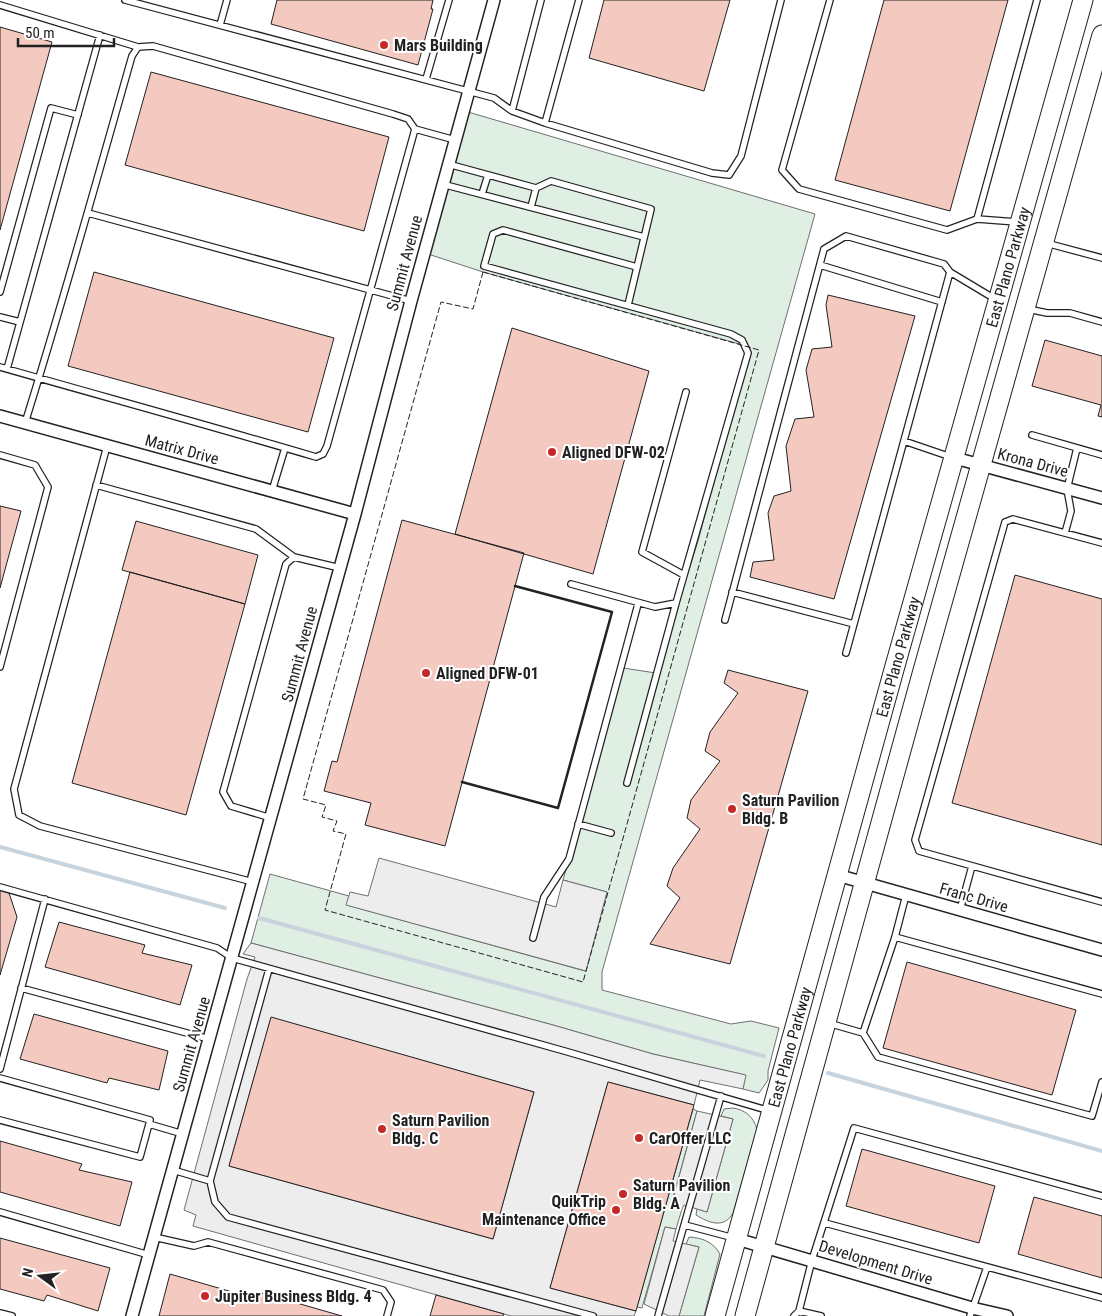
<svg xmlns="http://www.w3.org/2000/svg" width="1102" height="1316" viewBox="0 0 1102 1316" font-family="'Roboto Condensed',sans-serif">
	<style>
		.green { fill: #e0efe3; stroke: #6f6f6f }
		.parking { fill: #ededed; stroke: #6f6f6f; fill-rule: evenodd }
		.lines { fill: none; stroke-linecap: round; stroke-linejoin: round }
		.stream { stroke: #c7d3dd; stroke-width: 4 }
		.building { fill: #f3c9c0; stroke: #222 }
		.service-casing { stroke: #222; stroke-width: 8 }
		.minor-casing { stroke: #222; stroke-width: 14 }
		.primary-casing { stroke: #222; stroke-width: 21 }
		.service { stroke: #fff; stroke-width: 5.5 }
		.minor { stroke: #fff; stroke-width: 11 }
		.primary { stroke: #fff; stroke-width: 19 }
		.fence { stroke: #222; stroke-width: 1; stroke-dasharray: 6 2.5; stroke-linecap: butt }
		.wall { stroke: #222; stroke-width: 2.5 }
		.poi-dot { fill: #c62828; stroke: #fff; stroke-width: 2 }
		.labels { text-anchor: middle; stroke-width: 4; stroke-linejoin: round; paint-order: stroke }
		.poi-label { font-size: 16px; font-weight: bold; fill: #222; stroke: #fff; text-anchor: start }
		.street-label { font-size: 16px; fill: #222; stroke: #fff }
	</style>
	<rect width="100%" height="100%" fill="#fff"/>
	<!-- green -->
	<path class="green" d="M468,112L815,214L602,972V990L731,1024L751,1021L779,1028L768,1071V1080L759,1093L743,1089L745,1075L653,1054L553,1025L251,943L270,874L349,896L347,905L585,971L607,892L563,880L623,668L656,673L698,541L750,347L483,272L428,254Z
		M733,1108C745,1110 753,1116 757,1129L733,1213C724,1229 709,1223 696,1215L697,1209L707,1212L733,1119L721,1116L724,1109Z
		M693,1109L697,1111L671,1205L682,1209L676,1229L665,1227L642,1308L637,1307Z
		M689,1237C703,1238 713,1242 720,1254L704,1316H679L699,1247L686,1244Z"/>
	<!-- parking -->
	<path class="parking" d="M379,858L556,907L563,880L607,892L586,971L346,905L350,892L368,896Z
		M251,943L553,1025L653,1054L746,1075L743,1089L700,1080L694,1105L608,1082L550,1288L636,1311L634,1316H511L193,1226L196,1215L184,1210L247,979L255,957L243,954ZM271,1018L534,1092L493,1239L229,1166Z
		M697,1111L733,1119L707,1212L684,1205L682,1209L671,1206Z
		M665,1227L676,1229L673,1241L699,1247L679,1316H669L644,1304Z"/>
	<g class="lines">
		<!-- stream -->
		<path class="stream" d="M0,847L225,908
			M259,918L764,1056
			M828,1073L1102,1151"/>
	</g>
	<!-- building -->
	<path class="building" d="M277,0H433L431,9H433L418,65L271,24Z
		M604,0H730L704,91L589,58Z
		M884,0H1008L950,211L835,180Z
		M0,27L52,42L0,230Z
		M151,72L389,137L364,231L125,165Z
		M94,272L334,338L308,432L68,366Z
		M828,295L915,316L834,599L750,577L753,562L774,560L768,513L774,496L791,491L786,446L795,419L814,417L806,370L812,349L832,347L826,305Z
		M512,328L649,371L593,574L455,534Z
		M1045,340L1102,356V417L1098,416L1101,405L1032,386Z
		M0,506L21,511L0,588Z
		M402,520L524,553L445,846L365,825L371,803L324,791L332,761L337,762Z
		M136,521L258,555L245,604L122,570Z
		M130,572L245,604L186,815L72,783Z
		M1015,575L1102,599V845L952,803Z
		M728,670L808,691L730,964L650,944L680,898L667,886L673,868L700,829L687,818L691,800L720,761L705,751L710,732L738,693L724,683Z
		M0,890L9,893L17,917L0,975Z
		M59,922L145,945L142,953L192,965L180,1005L45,967Z
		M907,962L1076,1010L1052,1095L883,1048Z
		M34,1014L168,1051L159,1090L109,1078L107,1083L20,1059Z
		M271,1017L534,1092L493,1239L229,1166Z
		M608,1082L694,1105L636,1311L550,1288Z
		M0,1141L82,1164L79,1170L132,1182L120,1226L0,1192Z
		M862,1149L995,1186L979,1243L846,1206Z
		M1034,1197L1102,1216V1278L1018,1254Z
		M0,1238L110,1268L98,1311L47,1295L44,1301L0,1289Z
		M170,1274L253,1298L262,1293L342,1316H159Z
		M436,1295L504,1314L503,1316H430Z"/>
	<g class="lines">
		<defs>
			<path id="service" d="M125,0L494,98L512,111L545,123L712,173L729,175L741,156L781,0
				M830,0L782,170L799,189L947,230L977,219L1017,222
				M0,5L138,47
				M220,25L227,0
				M426,79L449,0
				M512,111L541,0
				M545,123L579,0
				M415,129L455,140
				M448,164L536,188L551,181L651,209L628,305
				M442,184L644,237
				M482,194L488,175
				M531,207L536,188
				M88,213L411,301
				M977,219L1037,0
				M1046,243L1102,258
				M820,265L942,302
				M0,292L51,108L78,115
				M1028,309L1047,313H1070L1102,322
				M0,317L20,322
				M0,367C105,397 211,426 316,457L323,454L327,446L415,129L408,119L393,114L153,46L138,47L132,56C97,179 63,302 25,423
				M7,369L100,35
				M1032,435L1102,455
				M904,441L951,457
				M107,446L14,789L19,815L40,826L253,882
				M0,455L35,465L48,487L0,667
				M96,485L256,529L294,557
				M272,491L285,448
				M1065,533L1071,511L1067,489L1077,448
				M1102,543L1013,519L1005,522L915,840L919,851L1102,902
				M684,575L642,552L686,392
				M571,584L655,607L676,603L748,353L742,340L731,334L484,266L493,234L503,230L637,267
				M732,592L854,624
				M725,620L824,249L846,236L944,264L950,272L995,299
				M846,653L950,272
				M627,783L676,603
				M271,818L231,806L223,792L286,564L294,557L340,568
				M578,824L611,833
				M0,887L217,948L232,958L568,1052L770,1111
				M906,895L895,937L1102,994
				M960,910L972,866
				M533,938L544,897L569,859L638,604
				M21,988L209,1039
				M828,1023L863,1033L878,1057L1092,1116L1102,1082
				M863,1033L895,937
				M0,1069L45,899
				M0,1078L150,1120L149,1124
				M0,1120L140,1157L149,1124L183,1134
				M173,1170L210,1181L215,1202L228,1217L593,1316
				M210,1181L269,969
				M0,1212L149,1255
				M825,1223L1102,1298
				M685,1225L734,1238
				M154,1237L194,1246L208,1242L383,1290L391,1302L387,1316
				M799,1311L821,1316
				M0,1313L12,1316
				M658,1316L721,1096
				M794,1316L799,1311L812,1260L854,1128L1102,1196
				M970,1316L987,1267"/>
			<path id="minor" d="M0,416L355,514
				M955,458L1102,498
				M837,875L1102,950
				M737,1239L972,1308L1007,1316
				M132,1316L355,514L411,301L494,0"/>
			<g id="primary">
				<path id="s1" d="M715,1316L895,666L1083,0"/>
				<path d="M745,1316L922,674L1102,35"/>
			</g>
		</defs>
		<!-- service casing -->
		<use href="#service" class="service-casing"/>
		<!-- minor casing -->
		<use href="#minor" class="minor-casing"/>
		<!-- primary casing -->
		<use href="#primary" class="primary-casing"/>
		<!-- service -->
		<use href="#service" class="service"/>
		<!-- minor -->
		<use href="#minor" class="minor"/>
		<!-- primary -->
		<use href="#primary" class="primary"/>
		<!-- fence -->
		<path class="fence" d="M483,272L759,350L583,982L325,910L346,834L333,831L337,821L322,817L326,805L303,799L441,302L473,309Z"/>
		<!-- wall -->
		<path class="wall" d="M462,782L558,808L612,612L515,586"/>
	</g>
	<!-- markers -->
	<g class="poi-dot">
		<circle cx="384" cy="45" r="5"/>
		<circle cx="552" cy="452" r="5"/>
		<circle cx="426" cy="673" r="5"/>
		<circle cx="732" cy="809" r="5"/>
		<circle cx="382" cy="1129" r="5"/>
		<circle cx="639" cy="1138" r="5"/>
		<circle cx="623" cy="1194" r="5"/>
		<circle cx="616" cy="1210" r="5"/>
		<circle cx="205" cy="1296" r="5"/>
	</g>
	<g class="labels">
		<!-- poi labels -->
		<g class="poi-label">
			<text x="394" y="51">Mars Building</text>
			<text x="562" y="458">Aligned DFW-02</text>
			<text x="436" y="679">Aligned DFW-01</text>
			<text x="742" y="806">Saturn Pavilion<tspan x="742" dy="18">Bldg. B</tspan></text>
			<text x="392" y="1126">Saturn Pavilion<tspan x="392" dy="18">Bldg. C</tspan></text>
			<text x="649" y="1144">CarOffer LLC</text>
			<text x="633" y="1191">Saturn Pavilion<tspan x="633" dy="18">Bldg. A</tspan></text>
			<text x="606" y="1207" text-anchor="end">QuikTrip<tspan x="606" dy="18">Maintenance Office</tspan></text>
			<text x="215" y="1302">Jupiter Business Bldg. 4</text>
		</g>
		<!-- street labels -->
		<g class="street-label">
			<text transform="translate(404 263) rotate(-75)" y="6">Summit Avenue</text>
			<text dy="6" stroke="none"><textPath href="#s1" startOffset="1089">East Plano Parkway</textPath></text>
			<text transform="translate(182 449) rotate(15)" y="6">Matrix Drive</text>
			<text transform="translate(1033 462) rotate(15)" y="6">Krona Drive</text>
			<text transform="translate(299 654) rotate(-75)" y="6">Summit Avenue</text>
			<text dy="6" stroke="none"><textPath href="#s1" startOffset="684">East Plano Parkway</textPath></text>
			<text transform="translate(974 897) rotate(16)" y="6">Franc Drive</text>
			<text transform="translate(191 1044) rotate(-74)" y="6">Summit Avenue</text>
			<text dy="6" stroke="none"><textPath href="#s1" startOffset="279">East Plano Parkway</textPath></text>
			<text transform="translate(876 1262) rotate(17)" y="6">Development Drive</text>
		</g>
	</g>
	<!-- north arrow -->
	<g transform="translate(40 1276) rotate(285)" stroke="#ffffff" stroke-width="4" paint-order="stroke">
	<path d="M0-4L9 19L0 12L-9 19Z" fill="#222222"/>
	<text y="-8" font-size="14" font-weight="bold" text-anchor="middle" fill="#222222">N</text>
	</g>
	<!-- scale -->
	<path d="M18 38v8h96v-8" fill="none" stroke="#222222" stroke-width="2.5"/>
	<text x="25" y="38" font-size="15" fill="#222222" stroke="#ffffff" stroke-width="4" paint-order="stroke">50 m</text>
</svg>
